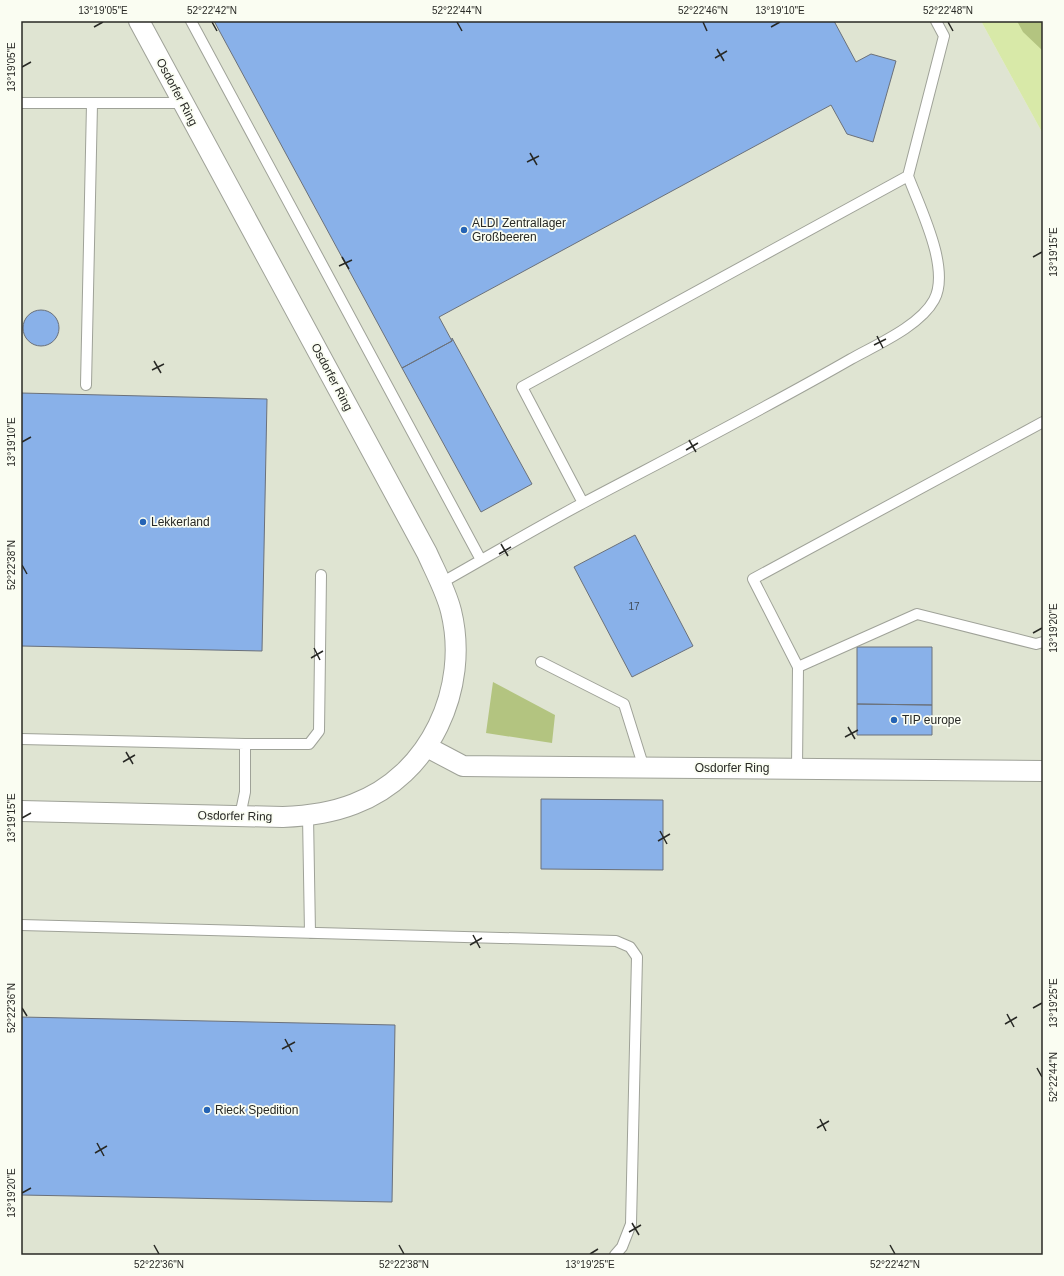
<svg xmlns="http://www.w3.org/2000/svg" width="1064" height="1276" viewBox="0 0 1064 1276" font-family="Helvetica,sans-serif">
	<style>
		.built { fill: #dfe4d2 }
		.green { fill: #d8e9a8 }
		.water { fill: #b3c480 }
		.building { fill: #89b1e9; stroke: #6b717a }
		.lines { fill: none; stroke-linecap: round; stroke-linejoin: round }
		.lane-casing { stroke: #9fa298; stroke-width: 12 }
		.street-casing { stroke: #9fa298; stroke-width: 22 }
		.lane { stroke: #fff; stroke-width: 10 }
		.street { stroke: #fff; stroke-width: 20 }
		.ticks { fill: none; stroke: #282925; stroke-width: 1.5 }
		.poi-dot { fill: #2564b5; stroke: #fafdf2; stroke-width: 1.5 }
		.labels { text-anchor: middle; stroke-width: 3.5; stroke-linejoin: round; paint-order: stroke }
		.number-label { font-size: 10px; fill: #404b56 }
		.street-label { font-size: 12px; fill: #282925; stroke: #fafdf2 }
		.poi-label { font-size: 12px; fill: #282925; stroke: #fafdf2; text-anchor: start }
		.neatline { fill: none; stroke: #282925; stroke-width: 1.5 }
		.ticks-label { font-size: 10px; text-anchor: middle; fill: #282925 }
	</style>
	<rect width="100%" height="100%" fill="#edf0e5"/>
	<!-- built -->
	<path class="built" d="M21,21H981L1043,134V1255H21Z"/>
	<!-- green -->
	<path class="green" d="M981,21H1043V134Z"/>
	<!-- water -->
	<path class="water" d="M1017,21H1043V51L1023,32Z
		M493,682L555,715L552,743L486,733Z"/>
	<!-- building -->
	<path class="building" d="M214,21H834L856,62L871,54L896,61L873,142L847,134L831,105L439,317L452,341L402,368Z
		M23 328a18 18 0 1 1 36 0a18 18 0 1 1-36 0Z
		M452,338L532,484L481,512L402,368L452,341Z
		M21,393L267,399L262,651L21,646Z
		M635,535L693,646L632,677L574,567Z
		M857,647H932V705L857,704Z
		M857,704L932,705V735H857Z
		M541,799L663,800V870L541,869Z
		M21,1017L395,1025L392,1202L21,1195Z"/>
	<g class="lines">
		<defs>
			<path id="lane" d="M191,21L481,560
				M21,103H183
				M86,385L92,104
				M583,503L522,387L908,176L944,36L936,21
				M441,583C489,556 536,528 585,502C674,455 764,409 851,359C876,345 920,326 934,300C951,269 920,208 908,176
				M541,662L624,704L644,768
				M798,667L917,614L1036,644L1043,642
				M21,739L245,744V792L240,816
				M245,744H309L319,731L321,575
				M797,768L798,667L753,579L1043,422
				M308,816L310,933
				M21,925L616,941L630,947L637,957L631,1224L622,1247L615,1255"/>
			<path id="street" d="M427,747L463,766L1043,771
				M21,811L283,817C308,816 331,813 354,804C430,776 470,688 451,611C446,591 435,571 427,553L139,21"/>
		</defs>
		<!-- lane casing -->
		<use href="#lane" class="lane-casing"/>
		<!-- street casing -->
		<use href="#street" class="street-casing"/>
		<!-- lane -->
		<use href="#lane" class="lane"/>
		<!-- street -->
		<use href="#street" class="street"/>
	</g>
	<!-- ticks -->
	<path class="ticks" d="M212,22L217,31M457,22L462,31M703,22L707,31M948,22L953,31M94,27L103,22M771,27L780,22M717,49L724,61M715,58L727,51M22,67L31,62M530,153L537,165M527,162L539,156M342,257L349,269M1033,257L1042,252M339,266L352,260M877,336L883,348M874,345L886,339M154,361L161,373M152,370L164,364M689,440L696,452M22,442L31,437M686,450L698,443M501,544L508,556M499,554L511,547M22,565L27,574M1033,633L1042,628M314,648L320,660M311,658L323,651M848,727L855,739M845,737L858,730M126,752L133,764M123,762L135,755M22,818L31,813M660,831L667,844M658,841L670,834M473,935L480,948M470,945L482,938M22,1008L27,1016M1033,1008L1042,1003M1007,1014L1014,1027M1005,1024L1017,1017M285,1039L292,1052M282,1049L295,1042M1037,1068L1042,1077M820,1119L826,1131M817,1128L829,1121M97,1143L104,1156M95,1153L107,1146M22,1193L31,1188M632,1223L639,1235M629,1232L641,1225M154,1245L159,1254M399,1245L404,1254M890,1245L895,1254M590,1254L598,1249"/>
	<!-- markers -->
	<g class="poi-dot">
		<circle cx="464" cy="230" r="4"/>
		<circle cx="143" cy="522" r="4"/>
		<circle cx="894" cy="720" r="4"/>
		<circle cx="207" cy="1110" r="4"/>
	</g>
	<g class="labels">
		<!-- number labels -->
		<g class="number-label">
			<text x="634" y="610">17</text>
		</g>
		<!-- street labels -->
		<g class="street-label">
			<text transform="translate(177 92) rotate(62)" y="4">Osdorfer Ring</text>
			<text transform="translate(332 377) rotate(62)" y="4">Osdorfer Ring</text>
			<text x="732" y="772">Osdorfer Ring</text>
			<text transform="translate(235 816) rotate(1)" y="4">Osdorfer Ring</text>
		</g>
		<!-- poi labels -->
		<g class="poi-label">
			<text x="472" y="227">ALDI Zentrallager<tspan x="472" dy="14">Großbeeren</tspan></text>
			<text x="151" y="526">Lekkerland</text>
			<text x="902" y="724">TIP europe</text>
			<text x="215" y="1114">Rieck Spedition</text>
		</g>
	</g>
	<!-- border -->
	<rect width="1064" height="1276" fill="none" stroke="#fafdf2" stroke-width="44"/>
	<rect x="22" y="22" width="1020" height="1232" class="neatline"/>
	<g class="ticks-label">
		<text x="103" y="14">13°19'05"E</text>
		<text x="212" y="14">52°22'42"N</text>
		<text x="457" y="14">52°22'44"N</text>
		<text x="703" y="14">52°22'46"N</text>
		<text x="780" y="14">13°19'10"E</text>
		<text x="948" y="14">52°22'48"N</text>
		<text transform="translate(11 67) rotate(-90)" y="4">13°19'05"E</text>
		<text transform="translate(1053 252) rotate(-90)" y="4">13°19'15"E</text>
		<text transform="translate(11 442) rotate(-90)" y="4">13°19'10"E</text>
		<text transform="translate(11 565) rotate(-90)" y="4">52°22'38"N</text>
		<text transform="translate(1053 628) rotate(-90)" y="4">13°19'20"E</text>
		<text transform="translate(11 818) rotate(-90)" y="4">13°19'15"E</text>
		<text transform="translate(1053 1003) rotate(-90)" y="4">13°19'25"E</text>
		<text transform="translate(11 1008) rotate(-90)" y="4">52°22'36"N</text>
		<text transform="translate(1053 1077) rotate(-90)" y="4">52°22'44"N</text>
		<text transform="translate(11 1193) rotate(-90)" y="4">13°19'20"E</text>
		<text x="159" y="1268">52°22'36"N</text>
		<text x="404" y="1268">52°22'38"N</text>
		<text x="590" y="1268">13°19'25"E</text>
		<text x="895" y="1268">52°22'42"N</text>
	</g>
</svg>
